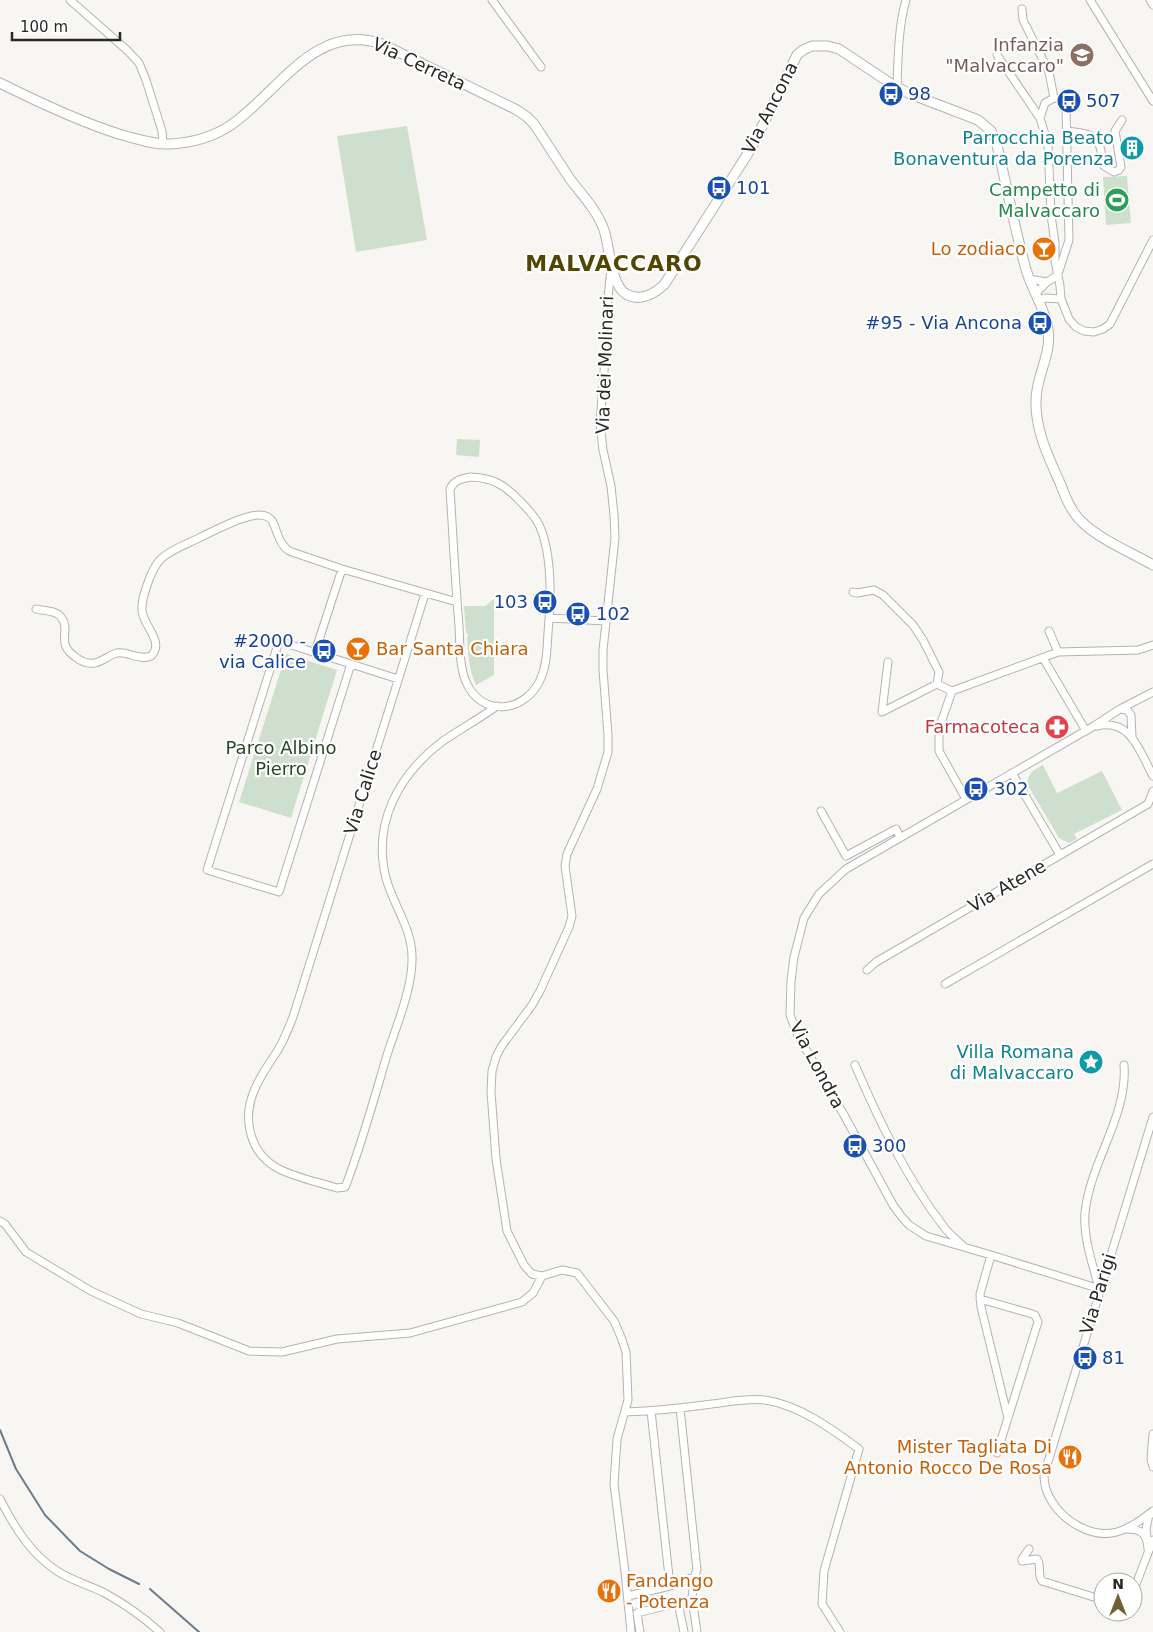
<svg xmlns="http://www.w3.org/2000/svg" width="1153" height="1632" viewBox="0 0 1153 1632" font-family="'DejaVu Sans',sans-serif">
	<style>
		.green { fill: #cfdfcd }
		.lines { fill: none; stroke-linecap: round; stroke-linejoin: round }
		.stream { stroke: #6a7d8c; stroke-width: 2 }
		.minor-casing { stroke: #b5b3b0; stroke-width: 9 }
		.tertiary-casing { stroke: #b5b3b0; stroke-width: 11 }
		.minor { stroke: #fff; stroke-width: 7 }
		.tertiary { stroke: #fff; stroke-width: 9 }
		.labels { text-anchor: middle; stroke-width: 4.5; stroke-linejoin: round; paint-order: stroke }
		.education-label { font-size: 18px; fill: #785e54; stroke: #fff; text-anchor: end }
		.street-label { font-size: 18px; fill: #292827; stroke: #fff }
		.transit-label { font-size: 18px; fill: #164399; stroke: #fff; text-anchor: start }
		.culture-label { font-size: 18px; fill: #0d838f; stroke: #fff; text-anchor: end }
		.leisure-label { font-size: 18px; fill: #27864d; stroke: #fff; text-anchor: end }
		.food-label { font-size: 18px; fill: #c56008; stroke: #fff; text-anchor: end }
		.health-label { font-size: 18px; fill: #be3a42; stroke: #fff; text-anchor: end }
		.park-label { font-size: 18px; fill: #254822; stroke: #fff }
		.district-label { font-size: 22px; font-weight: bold; letter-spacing: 1px; fill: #524603; stroke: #fff }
	</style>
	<rect width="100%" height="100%" fill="#f8f6f2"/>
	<!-- green -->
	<path class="green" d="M407,126L427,240L356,252L337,136Z
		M1127,176L1131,223L1106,225L1103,177Z
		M457,439L480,440L479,457L456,455Z
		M494,599V675L476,685C469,670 468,654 467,637H468V634L466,633L464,606H485Z
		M286,654L337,670L291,818L239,802Z
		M1043,765L1057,793L1102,771L1122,810L1074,834L1077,839L1069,843L1059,838L1027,784C1029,772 1033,770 1043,765Z"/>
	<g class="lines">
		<!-- stream -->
		<path class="stream" d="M0,1430L16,1469L45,1515L80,1551L109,1569L139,1584
			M150,1589L199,1632"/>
		<defs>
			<path id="minor" d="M70,0L128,51L139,63L146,80L162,131L163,144
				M492,0L541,67
				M1090,0L1153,101
				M1150,0L1153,5
				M1022,9L1023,20L1049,72L1054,98
				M997,55L1040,118
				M897,88C898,59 898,28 906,0
				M1054,98L1045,103L1040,118L1048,144L1051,215L1055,243V261L1060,286L1061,299L1069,319L1076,327L1084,331L1094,332L1103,329L1110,324L1153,240
				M1054,98L1061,100L1066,109L1069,240L1059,271
				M1067,131C1078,132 1097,133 1100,147C1102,153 1102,160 1104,166L1114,172L1119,170L1121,167L1115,131L1122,120
				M611,268L607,308L605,359L600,423L603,450L611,486L614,515L615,538L603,650V670L608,735V752L597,789L567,854L565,866L572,916L569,927L540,991L532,1005L501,1047L496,1057L492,1071L491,1092L496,1159L507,1231L524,1265L532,1274L542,1276L562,1270L577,1273L614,1321L621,1337L626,1352L628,1400L617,1439L614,1484L625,1572L631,1632
				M1029,279L1047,282
				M1035,294L1047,282L1058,275
				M1038,300L1046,298L1061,299
				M471,477C493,478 505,485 520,501C526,507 532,514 537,521C553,549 551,602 548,633C547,648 547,664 541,678C527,712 482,719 466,682C459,665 460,643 459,626C455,580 453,535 450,489C454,480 461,479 471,477Z
				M853,592L857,593L874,590L883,595L913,625L923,640L939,672L937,684
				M425,594L293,1017C289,1027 285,1038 279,1048C271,1062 260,1075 254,1091C242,1120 250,1154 279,1169C297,1178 318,1182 337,1188L345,1187L346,1185C362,1143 374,1099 387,1055C396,1027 413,987 412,957C412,928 393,905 386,878C372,823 399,774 443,741C461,729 480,718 497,706
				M36,609C44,611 56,610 61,617C72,631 54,644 77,658C82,662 88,664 95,663C103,661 109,655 117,653C128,651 139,661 151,656C165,642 144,627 142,611C141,600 146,588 150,577C153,570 156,563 162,558C172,549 187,544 199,538C213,531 227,524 241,519C249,516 260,513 268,517C277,521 275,541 289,551L342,569
				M550,618L605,621
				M1049,631L1058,652
				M279,641L351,664L279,892L207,870Z
				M315,652L342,569L457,602
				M1043,658L1086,731
				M888,662L882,712L937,684L952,691
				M351,664L398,679
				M952,691L1058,652L1138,650L1153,645
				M952,691L942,720L939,735V751L966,799
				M1120,709L1127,710L1131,715L1132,737
				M1097,726C1131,718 1140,752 1153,776
				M1012,773L1060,855
				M1148,804L1153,791
				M821,811L846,856L896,829L900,837
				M867,970L876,962L1148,804
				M945,984L1153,864
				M855,1065C879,1121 907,1179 944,1227C949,1234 957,1240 963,1246
				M1153,1117L1044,1475C1044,1484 1046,1492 1051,1500C1063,1521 1092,1539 1117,1532C1131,1528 1142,1519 1153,1511
				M0,1221L5,1224L26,1252L91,1291L141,1314L178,1323L249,1351L282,1352L337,1339L410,1333L522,1302L533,1293L542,1276
				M991,1255L980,1294L981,1307L1008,1418
				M1099,1288C1093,1266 1083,1237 1085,1213C1090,1162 1128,1116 1124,1065
				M1100,1289L991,1255L926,1236L909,1225L901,1216L893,1205L844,1115L798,1036L790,1015L791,981L794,957L804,918L819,894L846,869L1094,726L1120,709L1153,692
				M980,1299L1029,1313L1035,1315L1038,1322L997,1453
				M680,1408L697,1570L694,1577L692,1599
				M651,1411L670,1586
				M625,1412C654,1411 683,1408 712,1404C729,1402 747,1398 765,1400C799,1405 832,1429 859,1449L824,1571L822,1604L840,1632
				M1153,1434L1151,1459L1153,1467
				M0,1499C15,1528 30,1553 57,1571C71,1580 88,1585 103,1592C123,1603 143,1617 160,1632
				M1127,1529C1142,1529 1147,1534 1148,1549
				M1147,1538L1146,1529L1149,1514L1150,1515
				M1029,1549L1022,1559V1561L1037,1559C1042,1565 1037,1575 1042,1581L1103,1600
				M1133,1592L1153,1540
				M628,1596L670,1586L694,1577
				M678,1602L684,1632
				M640,1632L637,1613L692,1599L697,1632"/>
			<path id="tertiary" d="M0,83C40,103 80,122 122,135C138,139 154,145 170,144C191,143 213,137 231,125C278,93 315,21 382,44L517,110L527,117L534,124C546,142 558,161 570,179C582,195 597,210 604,230C610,247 610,284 626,294C640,302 654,294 664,285L752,147L797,55L803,50L812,46H828L839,49L893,85L908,93L978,120L991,131L996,141C1006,183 1014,225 1025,266C1031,289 1045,307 1048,330C1052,354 1036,376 1036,400C1035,430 1048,456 1060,483C1065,496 1071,512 1082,522C1099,539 1132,553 1153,565"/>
		</defs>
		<!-- minor casing -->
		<use href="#minor" class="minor-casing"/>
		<!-- tertiary casing -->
		<use href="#tertiary" class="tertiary-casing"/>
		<!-- minor -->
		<use href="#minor" class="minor"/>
		<!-- tertiary -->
		<use href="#tertiary" class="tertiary"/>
	</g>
	<!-- icons -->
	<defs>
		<symbol id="school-disc" viewBox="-11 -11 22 22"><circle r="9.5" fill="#8d6e63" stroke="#fff"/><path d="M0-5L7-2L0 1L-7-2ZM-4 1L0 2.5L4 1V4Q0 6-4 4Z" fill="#fff"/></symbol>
		<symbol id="bus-disc" viewBox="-11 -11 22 22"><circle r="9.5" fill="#1a4fb4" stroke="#fff"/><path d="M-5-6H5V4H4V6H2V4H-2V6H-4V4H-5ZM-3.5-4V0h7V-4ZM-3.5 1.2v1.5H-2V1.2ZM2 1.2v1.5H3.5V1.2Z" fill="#fff"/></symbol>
		<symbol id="building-disc" viewBox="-11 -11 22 22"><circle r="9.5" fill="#0f9aa8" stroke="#fff"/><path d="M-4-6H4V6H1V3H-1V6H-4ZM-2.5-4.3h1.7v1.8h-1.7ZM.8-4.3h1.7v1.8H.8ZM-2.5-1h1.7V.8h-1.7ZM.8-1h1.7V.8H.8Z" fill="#fff"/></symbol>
		<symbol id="stadium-disc" viewBox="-11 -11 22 22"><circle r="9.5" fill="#2e9e5b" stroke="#fff"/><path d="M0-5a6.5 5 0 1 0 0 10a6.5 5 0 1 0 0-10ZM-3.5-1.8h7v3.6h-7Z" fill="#fff"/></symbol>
		<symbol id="bar-disc" viewBox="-11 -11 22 22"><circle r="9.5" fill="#e8710a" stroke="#fff"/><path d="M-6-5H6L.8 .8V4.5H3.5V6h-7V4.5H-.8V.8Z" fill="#fff"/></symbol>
		<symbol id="pharmacy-disc" viewBox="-11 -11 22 22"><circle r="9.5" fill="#e0444e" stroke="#fff"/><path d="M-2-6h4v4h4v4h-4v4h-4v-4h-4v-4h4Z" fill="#fff"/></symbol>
		<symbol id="sight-disc" viewBox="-11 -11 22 22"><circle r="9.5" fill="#0f9aa8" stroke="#fff"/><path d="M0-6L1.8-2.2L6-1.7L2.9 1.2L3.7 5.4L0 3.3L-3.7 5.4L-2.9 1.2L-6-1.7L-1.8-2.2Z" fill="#fff"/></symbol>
		<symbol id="restaurant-disc" viewBox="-11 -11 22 22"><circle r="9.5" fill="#e8710a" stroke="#fff"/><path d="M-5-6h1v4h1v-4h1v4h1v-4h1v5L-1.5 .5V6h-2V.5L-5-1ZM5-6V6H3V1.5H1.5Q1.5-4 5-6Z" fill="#fff"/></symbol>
	</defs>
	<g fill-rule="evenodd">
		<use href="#school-disc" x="1068" y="41" width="28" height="28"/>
		<use href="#bus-disc" x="877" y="80" width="28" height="28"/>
		<use href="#bus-disc" x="1055" y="87" width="28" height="28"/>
		<use href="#building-disc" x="1118" y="134" width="28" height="28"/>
		<use href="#bus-disc" x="705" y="174" width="28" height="28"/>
		<use href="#stadium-disc" x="1103" y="186" width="28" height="28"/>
		<use href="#bar-disc" x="1030" y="235" width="28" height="28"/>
		<use href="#bus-disc" x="1026" y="309" width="28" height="28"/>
		<use href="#bus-disc" x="531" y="588" width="28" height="28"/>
		<use href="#bus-disc" x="564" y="600" width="28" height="28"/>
		<use href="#bar-disc" x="344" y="635" width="28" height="28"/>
		<use href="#bus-disc" x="310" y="637" width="28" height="28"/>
		<use href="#pharmacy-disc" x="1043" y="713" width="28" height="28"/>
		<use href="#bus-disc" x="962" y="775" width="28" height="28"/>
		<use href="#sight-disc" x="1077" y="1048" width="28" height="28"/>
		<use href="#bus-disc" x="841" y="1132" width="28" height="28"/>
		<use href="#bus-disc" x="1071" y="1344" width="28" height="28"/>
		<use href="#restaurant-disc" x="1056" y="1443" width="28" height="28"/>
		<use href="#restaurant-disc" x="595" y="1577" width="28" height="28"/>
	</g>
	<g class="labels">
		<!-- education labels -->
		<g class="education-label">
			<text x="1064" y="51">Infanzia<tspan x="1064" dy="21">"Malvaccaro"</tspan></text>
		</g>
		<!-- street labels -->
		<g class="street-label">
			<text transform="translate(419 64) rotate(25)" y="6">Via Cerreta</text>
			<text transform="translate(770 108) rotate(-63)" y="6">Via Ancona</text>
			<text transform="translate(605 365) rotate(-88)" y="6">Via dei Molinari</text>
			<text transform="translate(363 792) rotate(-73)" y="6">Via Calice</text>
			<text transform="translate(1007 886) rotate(-30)" y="6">Via Atene</text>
			<text transform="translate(817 1065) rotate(62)" y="6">Via Londra</text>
			<text transform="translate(1098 1294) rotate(-73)" y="6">Via Parigi</text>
		</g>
		<!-- transit labels -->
		<g class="transit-label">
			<text x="908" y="100">98</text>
			<text x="1086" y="107">507</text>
			<text x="736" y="194">101</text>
			<text x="1022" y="329" text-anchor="end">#95 - Via Ancona</text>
			<text x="528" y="608" text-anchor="end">103</text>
			<text x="596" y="620">102</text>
			<text x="306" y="647" text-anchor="end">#2000 -<tspan x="306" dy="21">via Calice</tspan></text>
			<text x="994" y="795">302</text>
			<text x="872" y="1152">300</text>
			<text x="1102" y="1364">81</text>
		</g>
		<!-- culture labels -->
		<g class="culture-label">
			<text x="1114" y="144">Parrocchia Beato<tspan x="1114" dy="21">Bonaventura da Porenza</tspan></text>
			<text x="1074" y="1058">Villa Romana<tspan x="1074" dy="21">di Malvaccaro</tspan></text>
		</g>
		<!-- leisure labels -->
		<g class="leisure-label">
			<text x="1100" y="196">Campetto di<tspan x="1100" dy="21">Malvaccaro</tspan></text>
		</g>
		<!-- food labels -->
		<g class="food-label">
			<text x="1026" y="255">Lo zodiaco</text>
			<text x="376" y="655" text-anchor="start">Bar Santa Chiara</text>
			<text x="1052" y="1453">Mister Tagliata Di<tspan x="1052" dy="21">Antonio Rocco De Rosa</tspan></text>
			<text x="626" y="1587" text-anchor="start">Fandango<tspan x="626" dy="21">- Potenza</tspan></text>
		</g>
		<!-- health labels -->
		<g class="health-label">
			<text x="1040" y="733">Farmacoteca</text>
		</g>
		<!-- park labels -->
		<g class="park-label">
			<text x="281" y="754">Parco Albino<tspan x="281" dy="21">Pierro</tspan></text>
		</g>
		<!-- district labels -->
		<g class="district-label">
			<text x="614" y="271">MALVACCARO</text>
		</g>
	</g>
	<!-- north arrow -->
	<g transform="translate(1118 1597)"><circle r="24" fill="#ffffff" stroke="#a9a9a9"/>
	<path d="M0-4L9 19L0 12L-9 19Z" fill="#6d622f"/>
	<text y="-8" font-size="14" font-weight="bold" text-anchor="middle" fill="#292827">N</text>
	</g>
	<!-- scale -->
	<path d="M12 32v8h108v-8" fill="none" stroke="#292827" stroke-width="2.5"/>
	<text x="20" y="32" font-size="15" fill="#292827" stroke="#ffffff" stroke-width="4" paint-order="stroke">100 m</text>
</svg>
